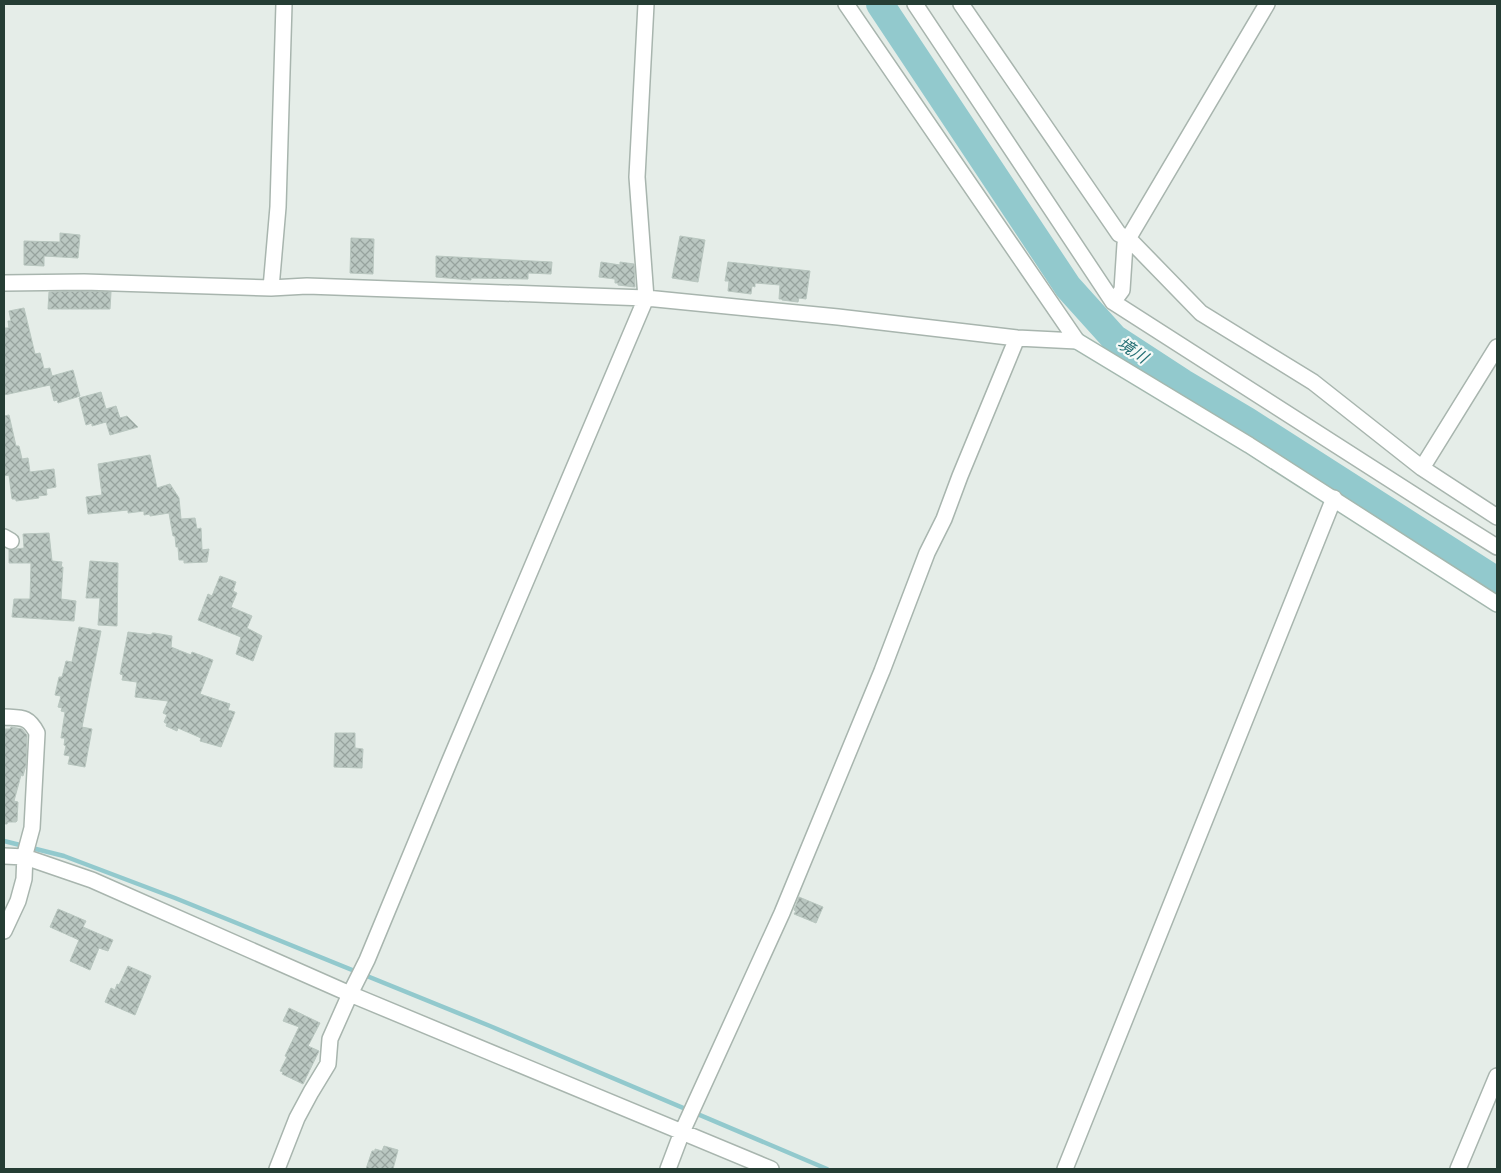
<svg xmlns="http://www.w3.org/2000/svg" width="1501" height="1173" viewBox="0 0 1501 1173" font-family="Signika,'Noto Sans JP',sans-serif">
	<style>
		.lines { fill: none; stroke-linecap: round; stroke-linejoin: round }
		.stream { stroke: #92c9cd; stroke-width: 4.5 }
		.river { stroke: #92c9cd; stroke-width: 28 }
		.building { fill: url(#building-cross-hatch); stroke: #b8c6bf }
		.street-casing { stroke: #a8b5ae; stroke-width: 18 }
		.secondary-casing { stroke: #a4b8af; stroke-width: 18 }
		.street { stroke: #fff; stroke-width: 15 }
		.secondary { stroke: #fff; stroke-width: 15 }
		.labels { text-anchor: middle; stroke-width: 4.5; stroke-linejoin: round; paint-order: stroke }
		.water-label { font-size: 16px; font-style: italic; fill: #246f74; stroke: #f5f9f7 }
	</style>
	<defs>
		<pattern id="building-cross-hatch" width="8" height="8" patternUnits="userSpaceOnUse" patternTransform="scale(1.25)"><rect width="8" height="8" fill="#bac7c1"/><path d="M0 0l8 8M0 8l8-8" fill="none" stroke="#97a39e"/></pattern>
	</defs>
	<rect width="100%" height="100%" fill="#e5ede8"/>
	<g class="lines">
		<!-- stream -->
		<path class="stream" d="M4,841L64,856L175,898L490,1026L827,1169"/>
		<!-- river -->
		<path class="river" d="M880,4L1068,287L1114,338L1183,383L1247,421L1497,581"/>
	</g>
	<!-- building -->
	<path class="building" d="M60,233L80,235L78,258L44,256V266L24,265V241L60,242Z
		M680,236L705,240L698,282L672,278Z
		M351,238L374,239L373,274L350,273Z
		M436,256L552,262L551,274L528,273V279L471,278V280L436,277Z
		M601,262L620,265V262L634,264L635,287L618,285V283H615V279L599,277Z
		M728,262L810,271L806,299L799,298L798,302L782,300V299H779L780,285L755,283V287L752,286L751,294L728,291L729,281H725Z
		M81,291L111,292L110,309H48L49,292Z
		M24,308L35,354L40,353L44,369L50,368L52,376L73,370L80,396L58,403L57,400L54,401L50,385L4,395V328H9L8,321H11L9,311Z
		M101,392L106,409L116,406L120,418L127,416L138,427L110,435L106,422L92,426V423L86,425L79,398Z
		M9,415L16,446H19L22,459L28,458L30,472L54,469L56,487L46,489L47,495L38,496L39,498L16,501V499H12L9,475L4,476V416Z
		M150,455L157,488L170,484L179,498L181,519L195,518L197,529L201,528L202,550L209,549L207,562L184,563V560H179L178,547H176L175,536H173L169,513L150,516V514L144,515V511L128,513V510L88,514L86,497L102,495L98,464Z
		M49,533L52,561L62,562L61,567H63L61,599L76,601L74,621L12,617L14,599H30L31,563H9V550L24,548L23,534Z
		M90,561L118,563L117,626L98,625L100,598H86Z
		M220,576L236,582L233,591L237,593L231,607L252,616L247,628L262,636L253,661L236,654L241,637L198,620L208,594L212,596Z
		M79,627L101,631L82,727L92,729L85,767L68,764L70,756L64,755L66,746L64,745L65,738H61L65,712L61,711L62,708L58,707L61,696L55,695L59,677H62L66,661L72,662Z
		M128,632L152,635V633H154L172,636L171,647L191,655L192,652L213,660L200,694L230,704L228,710L235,712L221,747L200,741L201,738L178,728L177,731L166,726L167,724L164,722L167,715L163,713L168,701L135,697L137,682L122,680L123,675L120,674Z
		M11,727L22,729L27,735L26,765L23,776L21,775L14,801L18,802L17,821L16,822H8L7,824H4V729H10Z
		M335,733H355V748L363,749L362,768L334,767Z
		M799,897L823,907L816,923L794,914L796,911L794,910Z
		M58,909L86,921L83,927L113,940L108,951L99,948L90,970L70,961L79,940L50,927Z
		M128,966L151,976L135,1015L105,1002L111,988L115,990L117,984L119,985Z
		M289,1008L320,1023L308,1046L319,1051L303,1084L282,1074L283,1072L280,1071L287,1057L285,1056L299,1027L283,1021Z
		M384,1146L398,1150L393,1169H366L372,1151H375V1149L382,1151Z"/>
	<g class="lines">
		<defs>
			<path id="street" d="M846,4L1077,341
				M915,4L1113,302L1436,509L1497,547
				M961,4L1119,234L1129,239L1201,313L1313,382L1422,468L1497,517
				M4,283L84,282L271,288L307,286L646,298L838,317L1017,338L1077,341
				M271,288L278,207L284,4
				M1113,302L1122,290L1125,244L1267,4
				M1422,468L1497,347
				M4,537L11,541
				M4,717C22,718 28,716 37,733L32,828L25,854L24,879L18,901L4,931
				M4,856L25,857L92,880L350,994L771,1169
				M277,1169L297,1118L311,1092L328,1064L330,1039L350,994L367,960L450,760L646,298L637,177L646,4
				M668,1169L682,1132L782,913L882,671L927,553L944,519L960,476L1017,338
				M1065,1169L1334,498
				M1458,1169L1497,1076"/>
			<path id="secondary" d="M1077,341L1249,445L1497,604"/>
		</defs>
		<!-- street casing -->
		<use href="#street" class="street-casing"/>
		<!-- secondary casing -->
		<use href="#secondary" class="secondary-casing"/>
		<!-- street -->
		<use href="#street" class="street"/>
		<!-- secondary -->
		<use href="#secondary" class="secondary"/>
	</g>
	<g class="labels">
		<!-- water labels -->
		<g class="water-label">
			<text transform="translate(1133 350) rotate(33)" y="6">境川</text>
		</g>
	</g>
	<!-- border -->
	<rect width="1501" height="1173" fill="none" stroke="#253d34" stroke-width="10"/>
</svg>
